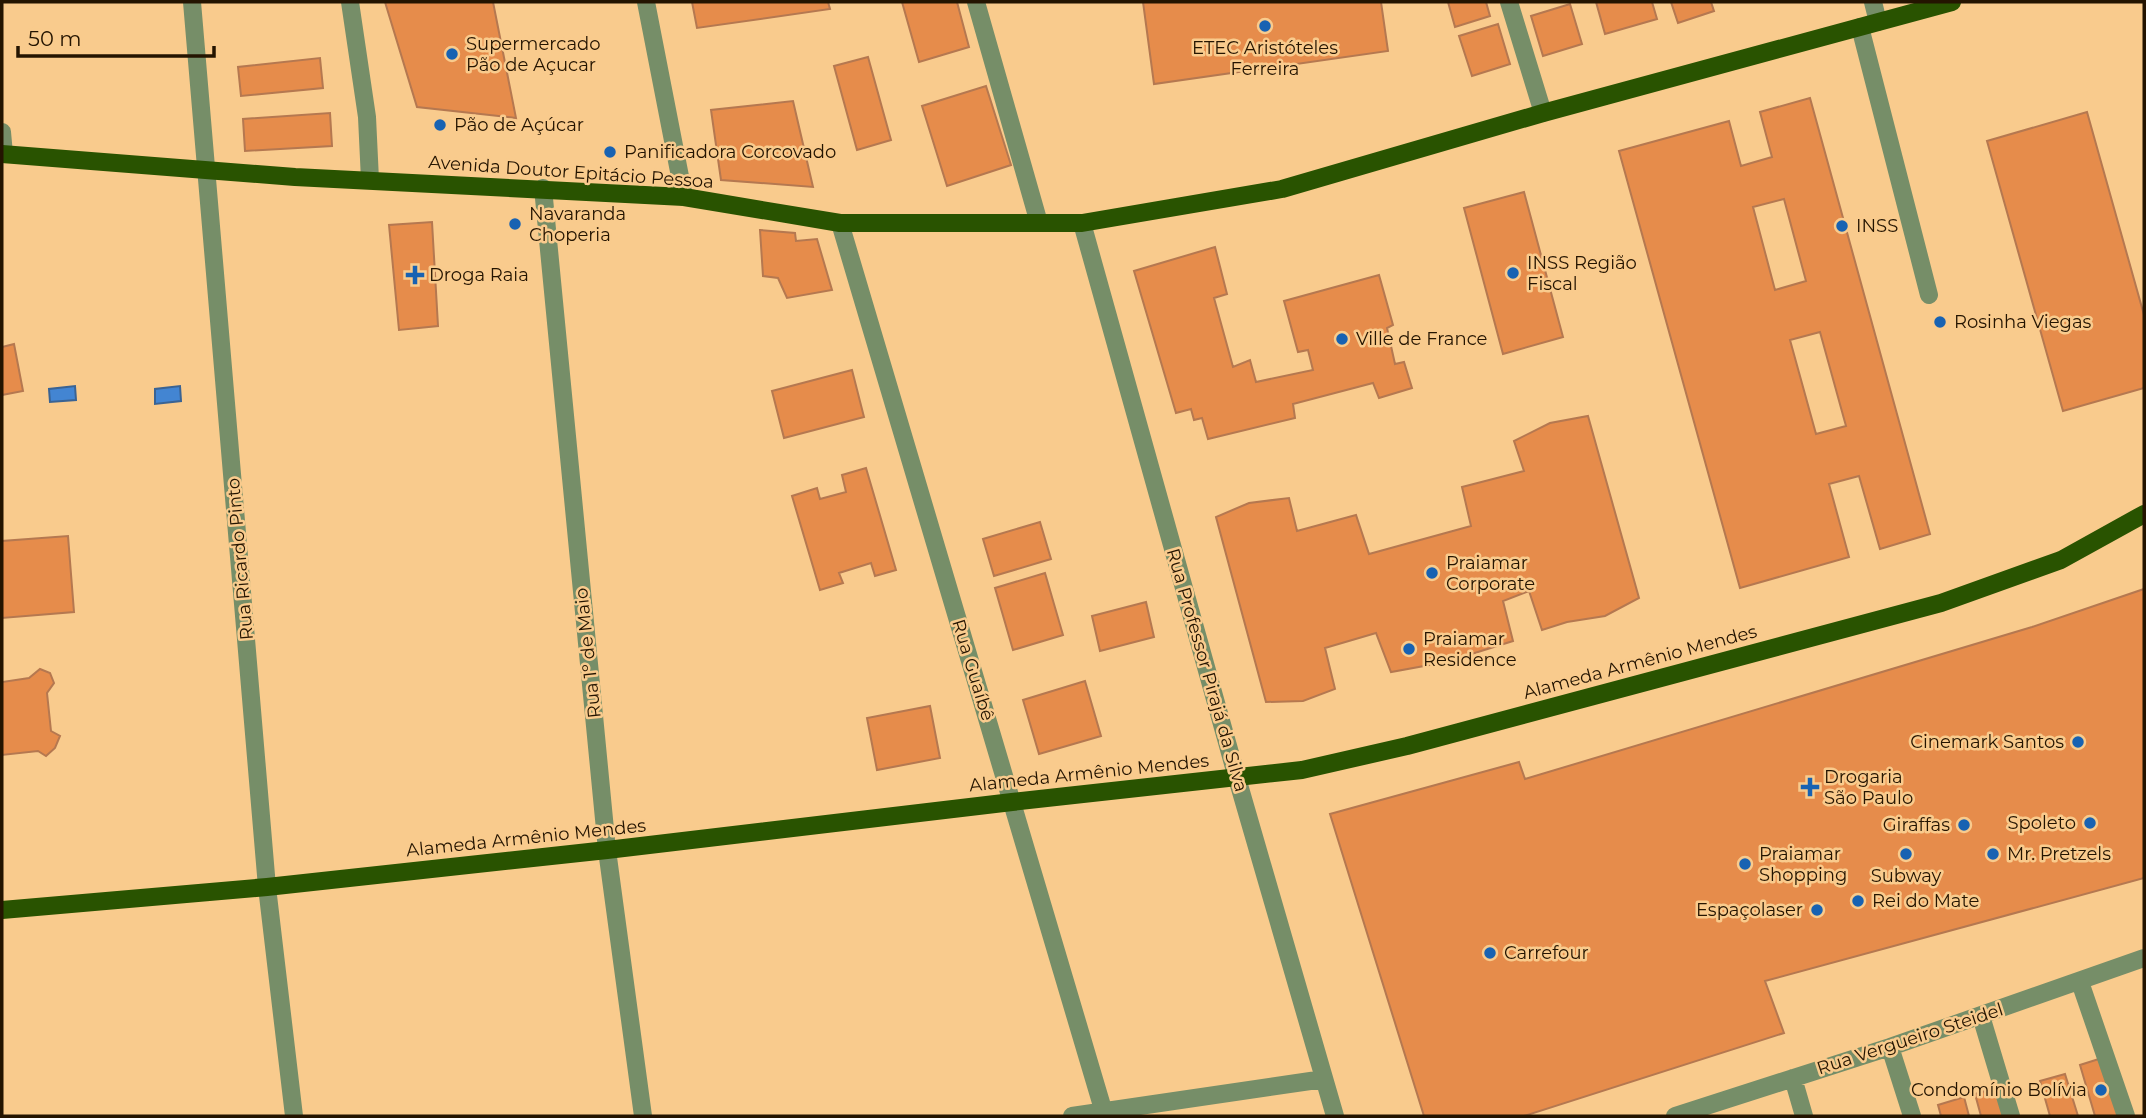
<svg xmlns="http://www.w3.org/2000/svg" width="2146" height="1118" viewBox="0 0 2146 1118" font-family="Montserrat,sans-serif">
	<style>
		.water { fill: #4385d2; stroke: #3a6393; stroke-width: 2 }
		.building { fill: #e68c4b; stroke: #b57850; stroke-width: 2; fill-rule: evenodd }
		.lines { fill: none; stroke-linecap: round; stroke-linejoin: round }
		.minor { stroke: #768e68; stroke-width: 18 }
		.major { stroke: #295300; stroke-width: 18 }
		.poi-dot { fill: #1862b2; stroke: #f9cb8d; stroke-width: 2.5 }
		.labels { text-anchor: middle; stroke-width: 5; stroke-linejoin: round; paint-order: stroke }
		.poi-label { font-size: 18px; fill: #241400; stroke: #f9cb8d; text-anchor: start }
		.street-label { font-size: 18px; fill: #241400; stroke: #f9cb8d }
	</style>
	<rect width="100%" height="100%" fill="#f9cb8d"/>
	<!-- water -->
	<path class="water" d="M75,386L76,400L50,402L49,389Z
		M180,386L181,401L155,404V389Z"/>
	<!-- building -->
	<path class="building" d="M385,2H493L516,118L417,107Z
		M692,2H828L830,9L697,28Z
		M902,2H957L969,47L919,62Z
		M1143,2H1381L1388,51L1154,84Z
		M1448,2H1486L1490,16L1455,27Z
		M1596,2H1652L1657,19L1605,34Z
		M1671,2H1711L1714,11L1678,23Z
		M1570,4L1582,44L1543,56L1531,16Z
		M1498,24L1510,64L1472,76L1459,36Z
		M868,57L891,140L857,150L834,66Z
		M320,58L323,88L241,96L238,67Z
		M986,86L1011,165L947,186L922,106Z
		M1810,98L1930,534L1880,549L1859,476L1829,484L1849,557L1740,588L1619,151L1729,121L1741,166L1772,157L1760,112ZM1784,199L1806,281L1775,290L1753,207ZM1820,332L1846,426L1816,434L1790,340Z
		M793,101L813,187L721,180L711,110Z
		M2087,112L2144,315V388L2063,411L1987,141Z
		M330,113L332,146L245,151L243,119Z
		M1524,192L1563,337L1503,354L1464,208Z
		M432,222L438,326L399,330L389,225Z
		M760,230L795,233L796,241L817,239L832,290L787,298L778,278L763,276Z
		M1215,247L1227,294L1214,298L1233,367L1250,360L1256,382L1313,370L1308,350L1298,352L1284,301L1379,275L1393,325L1387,328L1395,364L1404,362L1412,388L1379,398L1373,383L1293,404L1295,418L1208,439L1202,418L1194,420L1191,409L1176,413L1134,271Z
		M14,344L23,391L2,395V347Z
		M852,370L864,417L784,438L772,391Z
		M1588,416L1639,598L1605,616L1567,622L1542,630L1529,591L1503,601L1513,641L1446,662L1391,672L1376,633L1325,648L1335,689L1303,701L1266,702L1216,517L1249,503L1289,498L1297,531L1356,515L1369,554L1471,526L1462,487L1524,471L1514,441L1550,423Z
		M866,468L896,570L875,576L871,563L839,573L843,583L820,590L792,496L817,488L820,499L846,492L842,475Z
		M1040,522L1051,559L994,576L983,539Z
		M68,536L74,612L2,618V541Z
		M1045,573L1063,635L1013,650L995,588Z
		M2144,589V878L1765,981L1784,1033L1524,1116H1424L1330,814L1519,762L1525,779L2032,627Z
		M1146,602L1154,637L1100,651L1092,616Z
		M40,669L50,673L54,683L47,693L51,731L60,736L55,748L46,756L38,751L2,755V682L29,678Z
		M1085,681L1101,736L1039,754L1023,700Z
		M930,706L940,758L877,770L867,718Z
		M2105,1057L2122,1116H2095L2080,1065Z
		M2065,1074L2078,1116H2050L2040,1081Z
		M2000,1087L2008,1116H1981L1975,1094Z
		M1964,1097L1969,1116H1941L1938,1105Z"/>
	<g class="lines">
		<!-- minor -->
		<path class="minor" d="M192,2L267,887L294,1116
			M350,2L367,117L370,180
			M646,2L684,197
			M976,2L1039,223
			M1509,2L1543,113
			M1873,2L1878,22
			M1860,27L1929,295
			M2,132L4,154
			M543,188L607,850L643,1116
			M840,223L1105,1116
			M1082,223L1237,778L1335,1116
			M2080,982L2126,1116
			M1981,1016L2011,1116
			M1890,1047L1912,1116
			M1793,1078L1804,1116
			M1072,1116L1324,1079
			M1675,1116L1890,1047L2144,958"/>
		<!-- major -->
		<path class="major" d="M2,154L295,177L684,197L840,223H1082L1282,189L1543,113L1952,2
			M2,910L267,887L607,850L1012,802L1302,770L1407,746L1941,603L2061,560L2144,514"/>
	</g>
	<!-- markers -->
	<g class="poi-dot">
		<circle cx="1265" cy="26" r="7"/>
		<circle cx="452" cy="54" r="7"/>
		<circle cx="440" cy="125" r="7"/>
		<circle cx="610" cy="152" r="7"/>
		<circle cx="515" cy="224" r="7"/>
		<circle cx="1842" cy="226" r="7"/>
		<circle cx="1513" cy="273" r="7"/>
		<path d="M411.5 264.5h7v7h7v7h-7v7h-7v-7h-7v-7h7z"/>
		<circle cx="1940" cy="322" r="7"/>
		<circle cx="1342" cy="339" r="7"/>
		<circle cx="1432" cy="573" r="7"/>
		<circle cx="1409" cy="649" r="7"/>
		<circle cx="2078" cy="742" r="7"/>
		<path d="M1806.5 776.5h7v7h7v7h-7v7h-7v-7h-7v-7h7z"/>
		<circle cx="2090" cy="823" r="7"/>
		<circle cx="1964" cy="825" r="7"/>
		<circle cx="1906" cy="854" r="7"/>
		<circle cx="1993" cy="854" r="7"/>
		<circle cx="1745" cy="864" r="7"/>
		<circle cx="1858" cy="901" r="7"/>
		<circle cx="1817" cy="910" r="7"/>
		<circle cx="1490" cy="953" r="7"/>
		<circle cx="2101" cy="1090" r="7"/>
	</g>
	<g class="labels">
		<!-- poi labels -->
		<g class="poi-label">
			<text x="466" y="50">Supermercado<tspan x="466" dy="21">Pão de Açucar</tspan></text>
			<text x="1265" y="54" text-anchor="middle">ETEC Aristóteles<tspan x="1265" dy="21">Ferreira</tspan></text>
			<text x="454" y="131">Pão de Açúcar</text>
			<text x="624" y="158">Panificadora Corcovado</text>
			<text x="529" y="220">Navaranda<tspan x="529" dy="21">Choperia</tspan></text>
			<text x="1856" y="232">INSS</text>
			<text x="1527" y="269">INSS Região<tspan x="1527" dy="21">Fiscal</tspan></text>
			<text x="429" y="281">Droga Raia</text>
			<text x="1954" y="328">Rosinha Viegas</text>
			<text x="1356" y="345">Ville de France</text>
			<text x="1446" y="569">Praiamar<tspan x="1446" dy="21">Corporate</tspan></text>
			<text x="1423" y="645">Praiamar<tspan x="1423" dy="21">Residence</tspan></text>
			<text x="2064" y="748" text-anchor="end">Cinemark Santos</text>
			<text x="1824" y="783">Drogaria<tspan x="1824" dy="21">São Paulo</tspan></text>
			<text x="2076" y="829" text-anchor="end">Spoleto</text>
			<text x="1950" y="831" text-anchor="end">Giraffas</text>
			<text x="1759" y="860">Praiamar<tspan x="1759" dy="21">Shopping</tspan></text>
			<text x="2007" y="860">Mr. Pretzels</text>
			<text x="1906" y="882" text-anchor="middle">Subway</text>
			<text x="1872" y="907">Rei do Mate</text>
			<text x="1803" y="916" text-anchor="end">Espaçolaser</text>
			<text x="1504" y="959">Carrefour</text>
			<text x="2087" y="1096" text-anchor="end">Condomínio Bolívia</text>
		</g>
		<!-- street labels -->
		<g class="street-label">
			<text transform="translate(571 172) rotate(4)" y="6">Avenida Doutor Epitácio Pessoa</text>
			<text transform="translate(240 559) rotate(-95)" y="6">Rua Ricardo Pinto</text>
			<text transform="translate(588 653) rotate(-96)" y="6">Rua 1º de Maio</text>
			<text transform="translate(1640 662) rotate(-15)" y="6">Alameda Armênio Mendes</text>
			<text transform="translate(973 670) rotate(73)" y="6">Rua Guaíbê</text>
			<text transform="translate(1207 670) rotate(74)" y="6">Rua Professor Pirajá da Silva</text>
			<text transform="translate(1089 773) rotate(-6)" y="6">Alameda Armênio Mendes</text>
			<text transform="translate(526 838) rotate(-6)" y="6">Alameda Armênio Mendes</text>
			<text transform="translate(1910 1039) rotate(-18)" y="6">Rua Vergueiro Steidel</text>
		</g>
	</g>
	<!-- border -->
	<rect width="2146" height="1118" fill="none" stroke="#241400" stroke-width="7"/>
	<!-- scale -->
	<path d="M18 46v10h196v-10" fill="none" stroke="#241400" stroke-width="3.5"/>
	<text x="28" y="46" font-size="21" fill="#241400" stroke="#f9cb8d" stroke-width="5" paint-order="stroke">50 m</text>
</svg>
